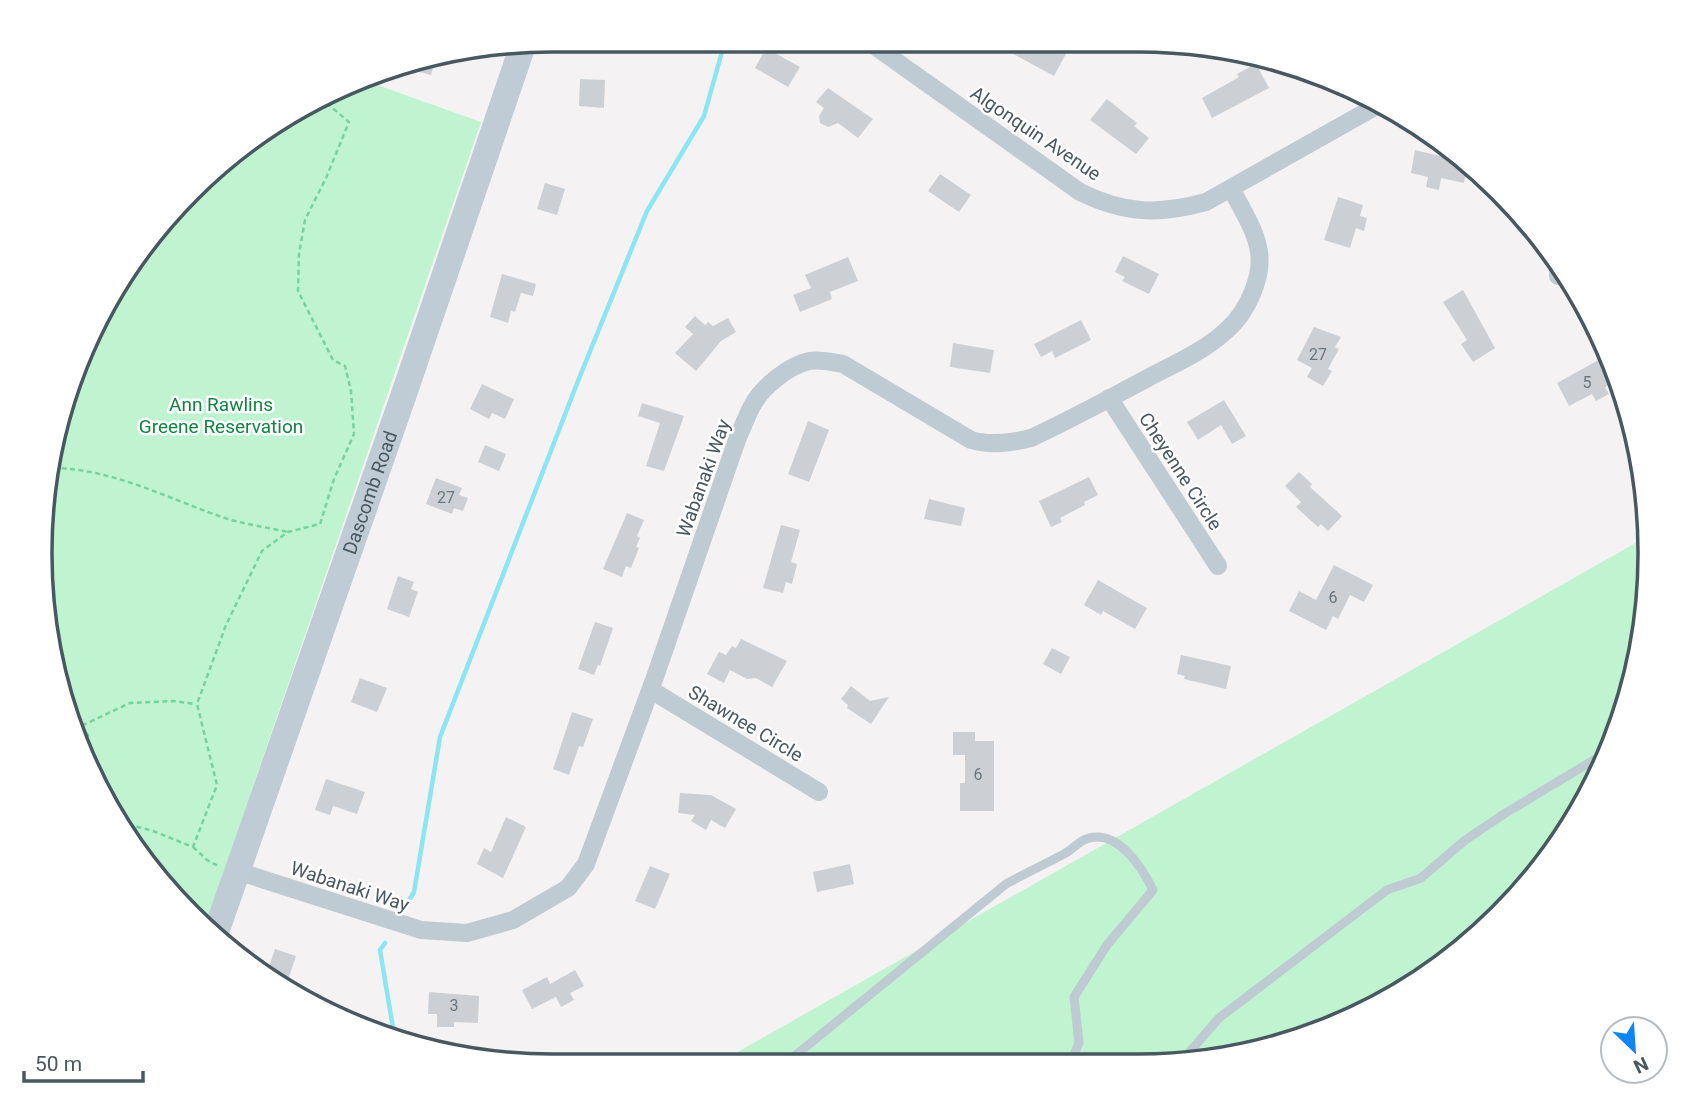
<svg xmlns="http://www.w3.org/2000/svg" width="1690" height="1106" viewBox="0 0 1690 1106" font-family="Roboto,sans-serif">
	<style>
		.green { fill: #c0f3cf }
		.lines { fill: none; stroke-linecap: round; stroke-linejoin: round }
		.stream { stroke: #8be5f2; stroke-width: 4.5 }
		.building { fill: #ccd0d5 }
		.path { stroke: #75d39d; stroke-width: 2.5; stroke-dasharray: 5 3.5; stroke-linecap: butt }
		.lane { stroke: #bfcbd2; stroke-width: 9 }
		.street { stroke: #bfcbd2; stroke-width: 18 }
		.secondary { stroke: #bfccd6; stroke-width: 26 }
		.labels { text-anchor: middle; stroke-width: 5; stroke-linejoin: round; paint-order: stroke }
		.number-label { font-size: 16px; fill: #69767e }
		.street-label { font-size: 19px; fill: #485861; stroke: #fff }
		.park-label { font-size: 19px; fill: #128441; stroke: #fff }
		.rim { fill: none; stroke: #485861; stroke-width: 3.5 }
	</style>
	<rect width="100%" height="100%" fill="#f4f2f2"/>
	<!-- green -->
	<path class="green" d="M363,80L481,122L205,926L109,810L58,685L41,519L79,357L146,241L268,127Z
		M1648,536L1645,620L1622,718L1581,810L1522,891L1449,960L1363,1013L1269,1048L1170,1065L720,1062Z"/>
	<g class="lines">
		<!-- stream -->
		<path class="stream" d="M408,902L414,892L440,737L578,381L647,211L704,116L725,41
			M385,943L380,950L394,1034"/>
	</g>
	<!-- building -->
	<path class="building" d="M993,43L1056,44L1068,50L1054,76Z
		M766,48L800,67L788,87L755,68Z
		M435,60L431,75L398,66L422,62Z
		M1256,64L1269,88L1212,118L1202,98L1239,77L1237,74Z
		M580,79L605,80L604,108L579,106Z
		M828,88L873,119L858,138L838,123L828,127L820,123L819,116L824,108L816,102Z
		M1107,99L1137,123L1134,126L1149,138L1136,154L1090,120Z
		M1415,150L1468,163L1464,183L1441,178L1439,190L1426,187L1428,177L1411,173Z
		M940,174L971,195L959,212L928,191Z
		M545,183L565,189L557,215L537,209Z
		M1338,197L1363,205L1360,216L1367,218L1364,231L1356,228L1350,248L1324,240Z
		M1123,256L1159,274L1149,294L1122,281L1125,277L1115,272Z
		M848,257L858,281L830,292L832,299L800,312L793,295L811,288L805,275Z
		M502,274L536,284L533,296L521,293L515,312L511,311L508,323L490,317Z
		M1463,290L1495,348L1473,362L1461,344L1467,340L1443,302Z
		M695,316L705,325L708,322L713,326L728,318L736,332L721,341L696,371L675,353L693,334L685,327Z
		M1081,320L1091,340L1055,358L1052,351L1041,357L1034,344Z
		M1314,327L1341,337L1335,347L1339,349L1328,369L1332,371L1323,386L1307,377L1312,368L1297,360Z
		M953,343L994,350L990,373L950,367Z
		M1604,357L1617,381L1605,387L1609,394L1596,401L1592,394L1569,406L1557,383Z
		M482,384L514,399L505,419L492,413L489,419L470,409Z
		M1224,400L1246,436L1232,444L1221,425L1198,440L1187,422Z
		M642,403L684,416L664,471L646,466L660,423L638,416Z
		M808,421L829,430L809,482L788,474Z
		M485,445L506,454L499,471L478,462Z
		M1299,472L1312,484L1310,487L1342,516L1328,531L1321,524L1318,527L1296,507L1301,502L1285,486Z
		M1089,477L1098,495L1084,502L1085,505L1060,518L1062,522L1051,527L1039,501Z
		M436,478L462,488L459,495L468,498L463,511L454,508L452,514L426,504Z
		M929,499L965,508L961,526L924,519Z
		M627,513L644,520L637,536L640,538L636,547L639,548L631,568L626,566L622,577L603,569Z
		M781,525L800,530L791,562L797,564L792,584L786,582L783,593L763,588Z
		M1334,565L1373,585L1364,602L1350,595L1338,619L1333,616L1326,630L1289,611L1299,591L1316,600Z
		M398,576L414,582L411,589L418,592L409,617L387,609Z
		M1098,580L1147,608L1135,629L1103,611L1101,615L1084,605Z
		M595,622L613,628L600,666L598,665L594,675L578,669Z
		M741,639L787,661L772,687L756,678L747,679L730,670L724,683L707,674L719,652L726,655L732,646L736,648Z
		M1052,648L1070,657L1061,674L1043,664Z
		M1181,655L1231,666L1226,689L1184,679L1185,676L1177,674Z
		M360,678L387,688L377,712L351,702Z
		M851,686L870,701L889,697L871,724L847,708L848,705L841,699Z
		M572,712L593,719L583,747L579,746L569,775L553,769Z
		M953,732H975V741H994V811H960V783H965V755H953Z
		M326,779L365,792L357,814L333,806L330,815L315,810Z
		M680,793L711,795L736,809L725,828L711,820L706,830L691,821L695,815L678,813Z
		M506,817L526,827L503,878L477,864L484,848L491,852Z
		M850,864L854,884L817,892L813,872Z
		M650,866L670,874L655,909L635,901Z
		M275,949L296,956L287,983L267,973Z
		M575,970L584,986L570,993L574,1000L561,1007L556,997L532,1009L522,990L547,977L550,984Z
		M429,992L479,996L478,1023L454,1022V1027H437V1014H428Z"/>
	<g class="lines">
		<!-- path -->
		<path class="path" d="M53,468C112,469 165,497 219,516C241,524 266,527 288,532
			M74,725L81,726L130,703L174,701L195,704
			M81,726L88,735L87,756
			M120,822L153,831L193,847L217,785L197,704L226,625L262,551L288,532L320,524L334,479L354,434L351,391L345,366L333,360L298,291L299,254L305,220L326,178L349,122L323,100
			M193,847L207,860L218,866"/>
		<!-- lane -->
		<path class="lane" d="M786,1063L1006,884C1026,873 1045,864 1064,854C1072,850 1078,842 1086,839C1117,828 1142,867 1153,890L1107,945L1074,997L1079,1043L1070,1064
			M1180,1063L1219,1018L1387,890L1421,878L1464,841L1504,814L1607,752"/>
		<!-- street -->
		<path class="street" d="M869,42L1080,192C1125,214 1158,215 1206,202L1380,104
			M1558,276L1559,266
			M1109,398L1218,566
			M651,690L819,792
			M237,871L421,930L467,933L513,920L568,888L586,864L655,677L738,437C743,427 747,415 752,406C762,387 788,366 809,361C820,359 832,362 843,364L971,440C991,446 1011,443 1031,438C1070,420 1108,399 1146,379C1174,364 1205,351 1228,329C1247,312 1263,277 1259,252C1256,230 1241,208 1231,188"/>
		<!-- secondary -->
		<path class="secondary" id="s1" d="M214,938L404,394L523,45"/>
	</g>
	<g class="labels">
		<!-- number labels -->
		<g class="number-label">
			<text x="1318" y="360">27</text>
			<text x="1587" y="388">5</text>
			<text x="446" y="503">27</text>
			<text x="1333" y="603">6</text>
			<text x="978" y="780">6</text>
			<text x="454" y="1011">3</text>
		</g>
		<!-- street labels -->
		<g class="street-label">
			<text transform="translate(1036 133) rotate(34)" y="7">Algonquin Avenue</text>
			<text transform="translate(1181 471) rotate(57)" y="7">Cheyenne Circle</text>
			<text transform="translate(703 478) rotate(-70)" y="7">Wabanaki Way</text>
			<text dy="7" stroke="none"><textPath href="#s1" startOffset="472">Dascomb Road</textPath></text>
			<text transform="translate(746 723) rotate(31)" y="7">Shawnee Circle</text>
			<text transform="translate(350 886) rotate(18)" y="7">Wabanaki Way</text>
		</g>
		<!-- park labels -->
		<g class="park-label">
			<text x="221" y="411">Ann Rawlins<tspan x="221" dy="22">Greene Reservation</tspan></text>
		</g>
	</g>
	<!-- crop -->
	<path d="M0 0H1690V1106H0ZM552 52H1138A500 500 0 0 1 1638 552V554A500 500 0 0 1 1138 1054H552A500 500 0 0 1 52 554V552A500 500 0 0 1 552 52Z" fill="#fff" fill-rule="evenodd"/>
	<path class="rim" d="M552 52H1138A500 500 0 0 1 1638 552V554A500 500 0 0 1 1138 1054H552A500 500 0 0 1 52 554V552A500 500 0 0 1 552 52Z"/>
	<!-- north arrow -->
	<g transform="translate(1634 1050) rotate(155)"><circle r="33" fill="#ffffff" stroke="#b6bcc0" stroke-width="2"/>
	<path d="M0-5L12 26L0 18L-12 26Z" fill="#1085f1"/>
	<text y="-10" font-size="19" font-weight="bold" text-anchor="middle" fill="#485861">N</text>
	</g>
	<!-- scale -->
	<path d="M24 1071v10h119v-10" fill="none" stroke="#485861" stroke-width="3.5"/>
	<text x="35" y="1071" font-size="21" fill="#485861" stroke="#ffffff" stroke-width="5" paint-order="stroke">50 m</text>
</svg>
